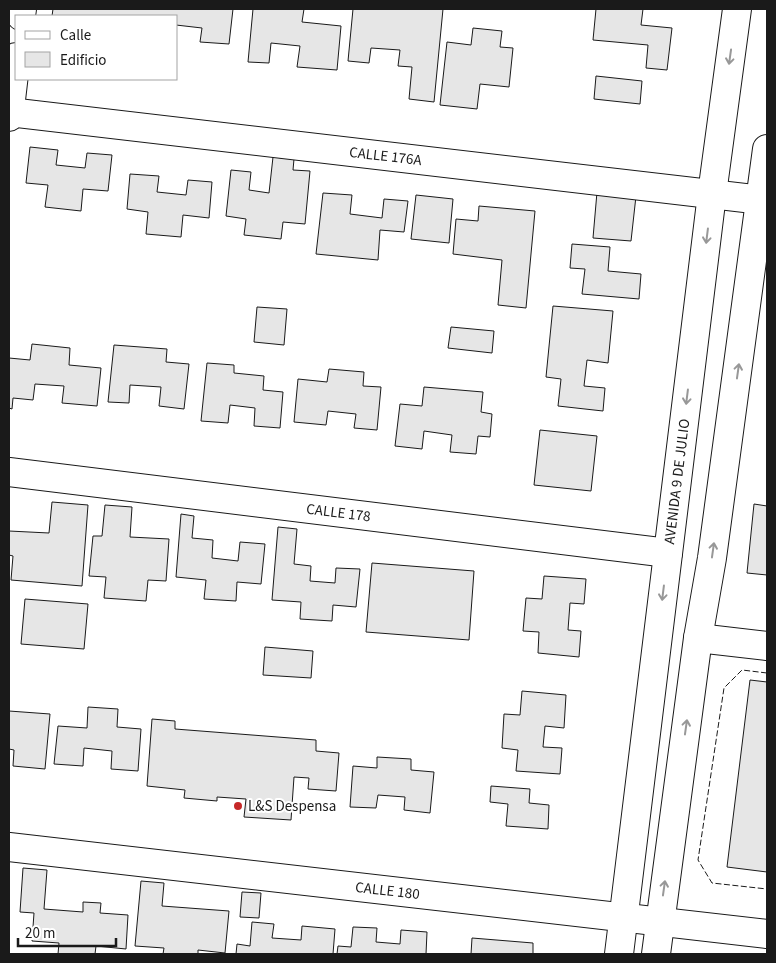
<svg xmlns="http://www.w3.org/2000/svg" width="776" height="963" viewBox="0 0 776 963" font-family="'Source Sans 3',sans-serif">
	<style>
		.building { fill: #e6e6e6; stroke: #1a1a1a }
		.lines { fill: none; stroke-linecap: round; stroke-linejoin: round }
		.minor-casing { stroke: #1a1a1a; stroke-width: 30 }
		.secondary-casing { stroke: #1a1a1a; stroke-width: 30 }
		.minor { stroke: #fff; stroke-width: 28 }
		.secondary { stroke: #fff; stroke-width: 28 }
		.fence { stroke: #1a1a1a; stroke-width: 1; stroke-dasharray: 6 2.5; stroke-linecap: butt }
		.oneway { stroke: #989898 }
		.poi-dot { fill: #c62828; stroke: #fff; stroke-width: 2 }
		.labels { text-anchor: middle; stroke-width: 4; stroke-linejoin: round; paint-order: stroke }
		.street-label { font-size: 15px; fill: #1a1a1a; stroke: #fff }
		.poi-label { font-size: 15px; fill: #1a1a1a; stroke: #fff; text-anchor: start }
	</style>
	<rect width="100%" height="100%" fill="#fff"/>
	<!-- building -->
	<path class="building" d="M53,9H233L229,44L200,42L202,28L176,25V16H52Z
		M253,9H304L302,22L341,26L337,70L297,67L300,46L271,43L269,63L248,62Z
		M353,9H443L434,102L409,99L412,67L398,66L400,50L371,48L369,63L348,61Z
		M596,9H643L641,25L672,28L667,70L646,68L648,45L593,40Z
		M473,28L502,31L500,47L513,48L509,87L480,84L477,109L440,105L447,42L471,45Z
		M596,76L642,81L640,104L594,99Z
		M30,147L58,150L56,165L85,168L87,153L112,155L108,191L83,189L81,211L45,207L48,185L26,183Z
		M273,157L294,159L293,170L310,171L305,224L283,222L281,239L244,235L246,219L226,216L231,170L251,172L249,190L269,193Z
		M130,174L159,176L157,192L186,195L188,180L212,182L209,218L183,215L181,237L146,234L148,212L127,209Z
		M597,192L636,196L631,241L593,238Z
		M323,193L352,195L350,214L382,218L384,199L408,201L404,232L380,230L378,260L316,254Z
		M416,195L453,199L449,243L411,239Z
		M479,206L535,211L526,308L498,305L502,260L453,254L456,219L478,221Z
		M572,244L610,247L608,271L641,274L639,299L582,294L585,269L570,268Z
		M553,306L613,311L608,363L587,360L584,386L605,388L603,411L558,406L561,379L546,377Z
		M257,307L287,309L284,345L254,342Z
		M451,327L494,331L492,353L448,348Z
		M32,344L70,348L69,365L101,368L97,406L62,403L64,386L35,384L33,400L13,398L12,409L9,408V358L30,360Z
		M114,345L167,349L166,362L189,364L184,409L159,406L161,387L130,385L129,403L108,402Z
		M207,363L234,365V373L264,376L263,390L283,392L280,428L254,426L255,408L230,405L228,423L201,421Z
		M329,369L364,372L363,386L381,387L377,430L354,428L356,414L328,411L326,425L294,422L298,379L327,382Z
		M424,387L483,392L481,412L492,414L490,437L478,436L476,454L450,452L452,435L424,431L422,449L395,446L400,404L422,406Z
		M540,430L597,436L591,491L534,485Z
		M52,502L88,505L82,586L11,580L13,556L9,555V531L49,533Z
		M754,504L767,506V575L747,573Z
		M105,505L132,507L130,537L169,539L166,581L148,580L146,601L104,598L106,577L89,576L93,536H102Z
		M181,514L194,516L192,538L213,540L212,558L238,561L240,542L265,544L261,584L237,582L236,601L204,599L206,580L176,577Z
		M278,527L297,529L294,564L311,566L310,581L335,583L336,568L360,569L356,607L333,605L332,621L300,619L301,602L272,600Z
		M372,563L474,571L469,640L366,632Z
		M544,576L586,579L584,604L570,603L568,630L581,631L579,657L538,653L539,632L523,631L526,598L542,599Z
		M25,599L88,604L84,649L21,644Z
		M265,647L313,651L311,678L263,675Z
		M750,680L767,682V872L727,867Z
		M522,691L566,695L564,728L545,726L543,747L562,748L560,774L516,771L518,750L502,748L504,714L520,715Z
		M88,707L118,709L117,727L141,729L138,771L111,769L112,751L84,748L83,766L54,764L58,726L87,728Z
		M9,711L50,714L45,769L13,766L14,750L9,749Z
		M152,719L175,721V729L316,740V751L339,753L336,791L308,789L309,778L294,777L291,820L244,817L246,799L217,797V801L184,798L185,790L147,786Z
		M377,757L411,759V770L434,772L430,813L404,810L405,797L378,795L376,808L350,807L353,766L377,768Z
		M491,786L530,789L529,803L549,805L548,829L506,826L508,804L490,802Z
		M23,868L47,870L44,909L83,912V902L101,903L100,913L128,915L126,949L96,946L95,954H58L59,943L32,941L34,913L20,912Z
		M141,881L164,883L162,906L229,911L225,953L198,950V954H163L164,948L135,946Z
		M242,892L261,893L259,918L240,917Z
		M252,922L274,924L272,938L301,940L302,926L335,929L333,954H236L237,944L250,946Z
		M353,927L377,928L376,942L400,944L401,930L427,932L426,954H337L338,946L351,947Z
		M472,938L533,943V954H471Z"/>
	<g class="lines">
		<defs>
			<g id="minor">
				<path d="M21,16L22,9"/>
				<path id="s1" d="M9,112L762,200"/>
				<path d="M9,117L16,57"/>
				<path id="s2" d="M9,472L668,553"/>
				<path d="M698,638L767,646"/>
				<path id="s3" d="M9,847L767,934"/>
			</g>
			<g id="secondary">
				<path id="s4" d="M619,954L712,194L737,9"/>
				<path d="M656,954L698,638L712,558L767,149"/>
			</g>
		</defs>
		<!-- minor casing -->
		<use href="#minor" class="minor-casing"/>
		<!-- secondary casing -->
		<use href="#secondary" class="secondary-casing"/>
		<!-- minor -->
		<use href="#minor" class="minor"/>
		<!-- secondary -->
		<use href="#secondary" class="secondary"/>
		<!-- fence -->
		<path class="fence" d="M767,673L742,670L724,688L698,860L712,883L767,889"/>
	</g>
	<!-- one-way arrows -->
	<defs><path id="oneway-shaft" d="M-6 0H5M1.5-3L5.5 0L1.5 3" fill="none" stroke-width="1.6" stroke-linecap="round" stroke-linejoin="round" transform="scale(1.25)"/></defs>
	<g class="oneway">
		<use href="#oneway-shaft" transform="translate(730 57) rotate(98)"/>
		<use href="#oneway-shaft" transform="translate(707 236) rotate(97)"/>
		<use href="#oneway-shaft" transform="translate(738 371) rotate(-82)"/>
		<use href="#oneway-shaft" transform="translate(687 397) rotate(97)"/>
		<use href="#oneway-shaft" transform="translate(713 550) rotate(-82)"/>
		<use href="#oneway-shaft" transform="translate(663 593) rotate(97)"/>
		<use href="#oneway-shaft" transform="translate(686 727) rotate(-82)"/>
		<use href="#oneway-shaft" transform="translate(664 888) rotate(-82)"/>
	</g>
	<!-- markers -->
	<circle class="poi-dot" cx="238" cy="806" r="5"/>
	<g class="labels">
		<!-- street labels -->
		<g class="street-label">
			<text dy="5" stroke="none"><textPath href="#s1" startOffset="379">CALLE 176A</textPath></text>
			<text dy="5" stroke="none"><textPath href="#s4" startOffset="476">AVENIDA 9 DE JULIO</textPath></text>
			<text dy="5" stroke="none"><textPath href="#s2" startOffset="332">CALLE 178</textPath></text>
			<text dy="5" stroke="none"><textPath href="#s3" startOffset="381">CALLE 180</textPath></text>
		</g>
		<!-- poi labels -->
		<g class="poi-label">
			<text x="248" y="811">L&amp;S Despensa</text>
		</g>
	</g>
	<!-- border -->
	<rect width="776" height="963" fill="none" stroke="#1a1a1a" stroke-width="20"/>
	<!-- legend -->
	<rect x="15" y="15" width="162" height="65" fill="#ffffff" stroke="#a3a3a3"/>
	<rect x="25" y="31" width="25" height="8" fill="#ffffff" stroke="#a3a3a3"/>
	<text x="60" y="40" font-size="15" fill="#1a1a1a">Calle</text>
	<rect x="25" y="52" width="25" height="15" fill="#e6e6e6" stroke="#a3a3a3"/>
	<text x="60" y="65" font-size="15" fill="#1a1a1a">Edificio</text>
	<!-- scale -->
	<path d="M18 938v8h98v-8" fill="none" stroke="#1a1a1a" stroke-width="2.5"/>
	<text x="25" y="938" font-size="15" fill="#1a1a1a" stroke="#ffffff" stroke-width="4" paint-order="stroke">20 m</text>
</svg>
